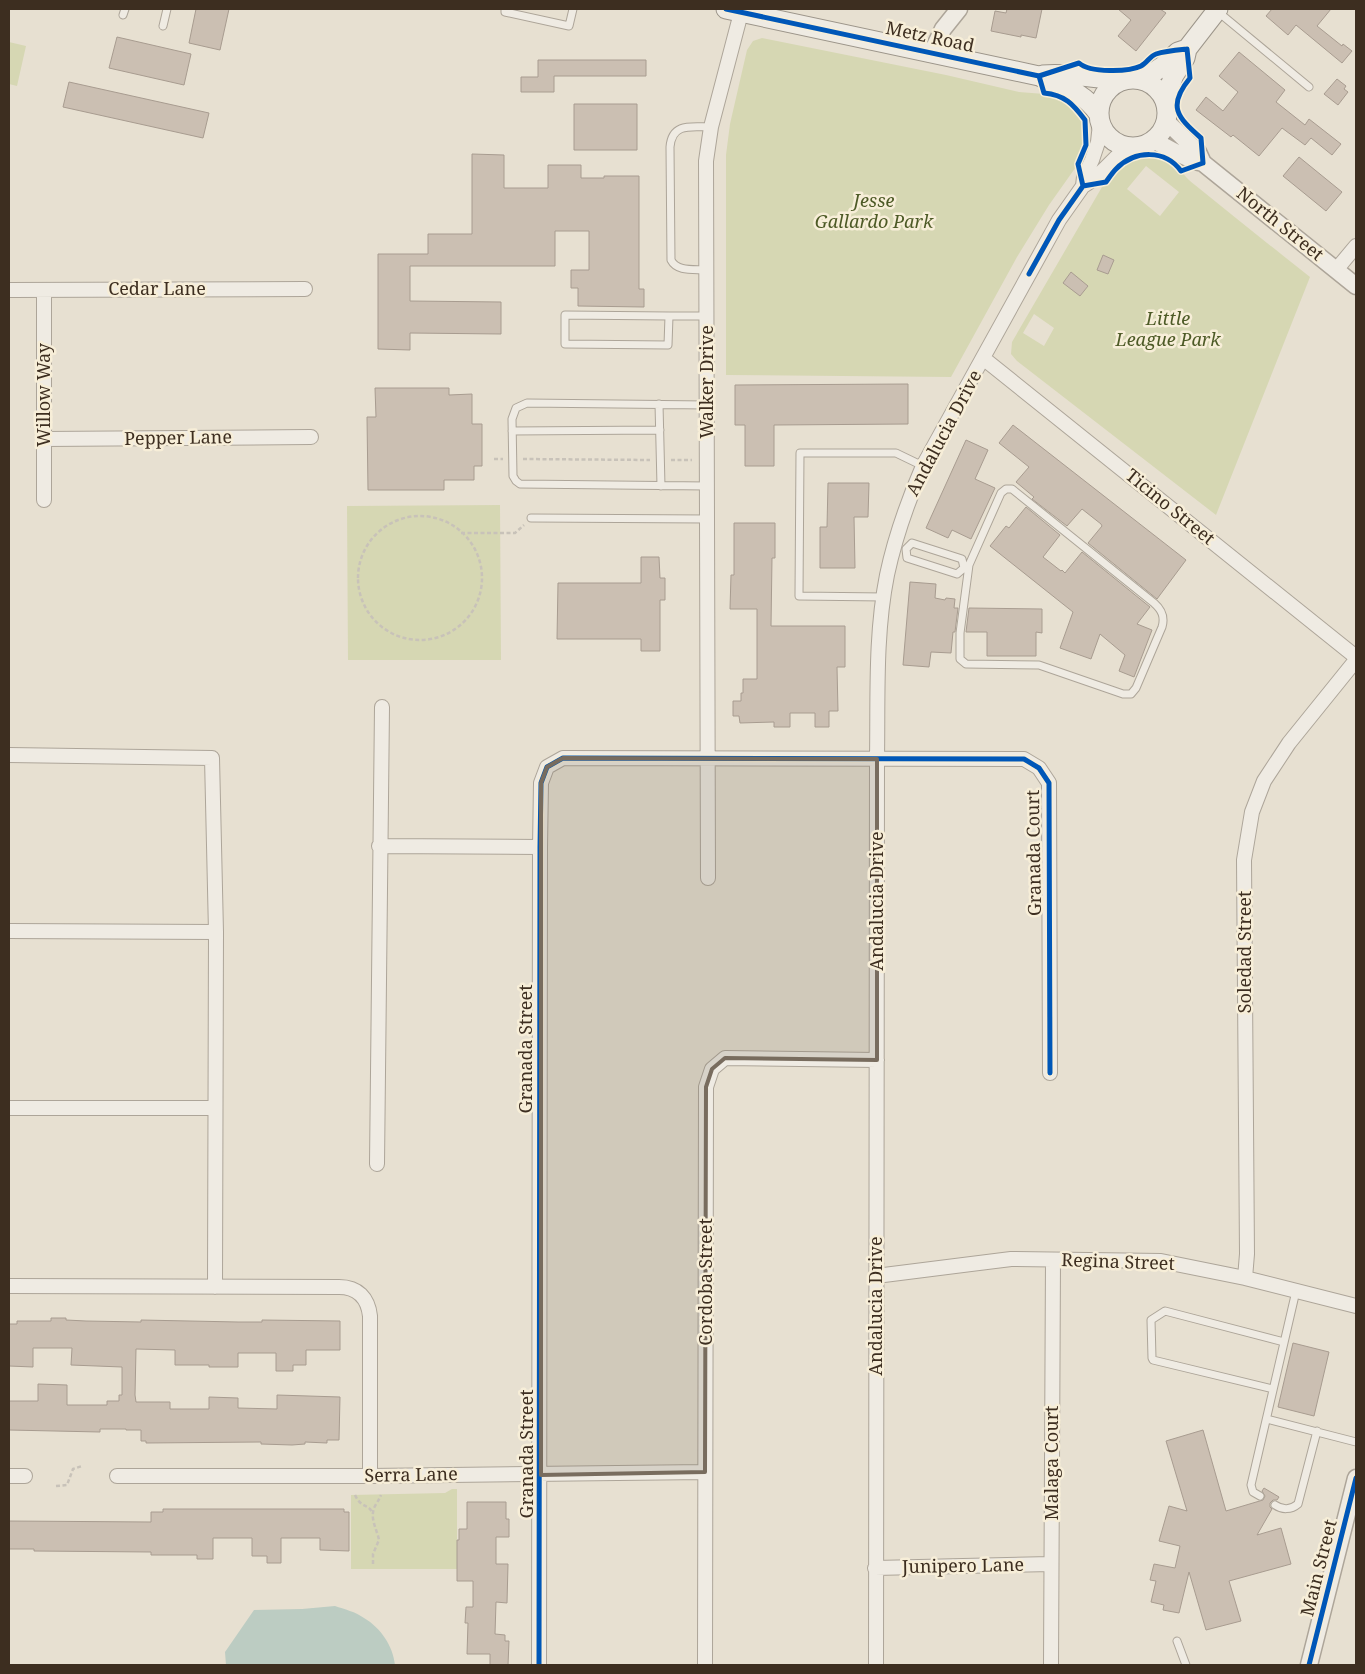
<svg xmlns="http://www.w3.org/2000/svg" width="1365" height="1674" viewBox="0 0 1365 1674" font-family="'Noto Serif',serif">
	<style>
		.green { fill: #d6d7b3; fill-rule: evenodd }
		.water { fill: #bcccc2 }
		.building { fill: #cbbfb2; stroke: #a89c90 }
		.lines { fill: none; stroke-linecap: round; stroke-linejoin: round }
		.service-casing { stroke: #ada599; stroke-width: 9 }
		.minor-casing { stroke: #ada599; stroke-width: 16 }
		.tertiary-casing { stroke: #ada599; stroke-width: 19 }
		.secondary-casing { stroke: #9c958a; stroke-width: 21 }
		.path { stroke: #c8c2b9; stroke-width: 2.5; stroke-dasharray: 4 2.5; stroke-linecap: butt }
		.service { stroke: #efebe3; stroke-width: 7 }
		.minor { stroke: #efebe3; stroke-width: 14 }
		.tertiary { stroke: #efebe3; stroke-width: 16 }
		.secondary { stroke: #efebe3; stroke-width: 19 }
		.cycleway-casing { stroke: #f7eed8; stroke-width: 8 }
		.cycleway { stroke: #0057b8; stroke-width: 5 }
		.marked { fill: #786c5e; fill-opacity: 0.2; stroke: #786c5e; stroke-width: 4; stroke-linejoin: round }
		.labels { text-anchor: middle; stroke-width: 5; stroke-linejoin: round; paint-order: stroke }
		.street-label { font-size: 18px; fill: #3d2e20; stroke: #f7eed8 }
		.park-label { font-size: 18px; font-style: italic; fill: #4d5a26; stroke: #f7eed8 }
	</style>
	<rect width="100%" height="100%" fill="#e7e0d1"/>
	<!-- green -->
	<path class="green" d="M762,38L946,75L1019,92L1057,95L1068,101L1085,120L1086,145L1078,164L1049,205L1017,257L951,377L726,375V155L730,124L747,50L753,41Z
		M9,42L26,46L17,86L9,84Z
		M1153,154C1178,160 1177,171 1195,185C1233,216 1272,247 1310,277L1216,515L1017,361L1011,354L1012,342L1102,187C1118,166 1126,157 1153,154ZM1146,166L1179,192L1160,216L1127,189ZM1034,314L1054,328L1044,346L1023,333Z
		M500,505L501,660H348L347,506Z
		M452,1489H457V1569H351V1495L445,1493Z"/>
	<!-- water -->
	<path class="water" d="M335,1606C344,1609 356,1612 364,1618C381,1628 393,1646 395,1665H226L225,1652L254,1610L302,1609Z"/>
	<!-- building -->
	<path class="building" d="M196,9H229L220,50L189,43Z
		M1007,9H1042L1036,38L1021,35V37L991,31L995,11L1006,13Z
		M1118,9H1160L1166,13L1136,51L1118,36L1131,20Z
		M1272,9H1331L1317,26L1342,46L1343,44L1352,51L1342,63L1296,25L1288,35L1266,16Z
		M117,37L191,54L184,85L109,68Z
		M1239,52L1285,90L1276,102L1305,125L1309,119L1341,144L1332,155L1311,138L1305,145L1282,128L1259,156L1233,135L1231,137L1196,110L1206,97L1223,111L1238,92L1219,76Z
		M538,60H646V76H554V92H521V77H538Z
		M1337,79L1346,86L1344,89L1348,92L1338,105L1324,94Z
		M69,82L209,113L203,138L63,107Z
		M574,104H637V150H574Z
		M472,154L504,155V188H548V165H581V178H604V176H639V289H644V307L578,306V288H571V270H589V231H555V266H410V301L501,302V334L410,333V350L378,349V254H428V234H472Z
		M1299,157L1342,192L1326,211L1283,176Z
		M1103,255L1114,260L1108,274L1097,270Z
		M1071,272L1088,286L1080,296L1063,283Z
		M908,384V424L774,425V466H745V425H735V385Z
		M375,388H449V395L472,394V424H482V466H474V480H444V490H368L367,417H376Z
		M1013,425L1186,560L1157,599L1088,543L1102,526L1101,524L1082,509L1067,526L1032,499L1034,497L1016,482L1029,467L999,443Z
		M966,440L988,450L975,479L995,488L971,539L952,530L948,538L926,528Z
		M828,483H869L868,517H854L855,568H820V527H827Z
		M1026,507L1060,535L1043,557L1061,571L1062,570L1065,573L1082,552L1150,607L1137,624L1152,630L1134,677L1119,671L1125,655L1100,634L1091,659L1060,648L1073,612L990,546L1006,526L1009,528Z
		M734,523H775V558H772L771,626H845V667H837L838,711H829V727H815V713H790V727H774V722L740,723L739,716H733V701H741V693H743V679H757V609H730L731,575H734Z
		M641,557H659L660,578H665V600H660V651H641V639H557L558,583H641Z
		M910,582L936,584L935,598L945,600L946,598L955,599L954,608H958L955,632H953L951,653L931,652L929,667L903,665Z
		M969,608L1042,609V633L1036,632V656H987V632H966Z
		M51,1318H66V1320L86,1321L141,1322V1320L238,1322H262V1320L340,1321V1350H306V1365H293V1371H276V1353H238V1367H209V1365H175V1350L136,1349L135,1395L136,1402H170V1409H209V1397L238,1398V1408L277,1409V1395L340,1397L339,1440H327V1443L305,1442V1444L292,1445L261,1444V1442L146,1443V1441H141V1430H126V1429H100V1432L9,1430V1401H38V1384L67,1385V1405H107V1401H119V1395H122V1367L71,1365L72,1348H33V1367L9,1366V1324H17V1321H51Z
		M1293,1343L1329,1352L1314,1416L1278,1407Z
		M1203,1430L1226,1511L1263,1500L1265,1496L1262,1491L1264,1488L1279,1497L1277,1500H1273L1270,1503V1507L1272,1509L1257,1535L1281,1528L1291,1564L1229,1581L1241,1621L1206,1630L1189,1572L1179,1613L1163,1610L1164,1605L1151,1602L1156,1581L1150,1580L1154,1564L1175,1568L1180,1546L1159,1541L1169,1506L1187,1511L1166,1441Z
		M467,1502H506V1519H509V1537H496V1564H508L507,1603L496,1602L495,1634L505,1635V1641H509L508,1665H490V1654H467L468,1623H465L466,1607H473V1581H457V1540H459V1529H467Z
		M163,1509H344V1512H349V1551L320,1550V1538H281V1563H267V1556H252V1538H213V1559H197V1555H151V1552L34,1551V1549H9V1521L151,1522V1512H163Z"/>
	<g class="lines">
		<defs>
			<path id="service" d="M505,9V12L569,26L573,9
				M1217,11L1309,87
				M123,15L125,9
				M163,26L167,9
				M706,270C694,269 677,272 671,260L670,147C672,122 692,127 711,127
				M565,315L669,316L668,345L565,344Z
				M669,316H706
				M659,404L661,486
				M707,405L527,403L516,408L512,419L513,476L516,481L520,484L707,486
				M512,431L660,430
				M1006,489H1012L1154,603C1162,610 1165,617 1162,627L1136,688L1131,694H1123L1039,665L966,664L960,659V633L969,565L1001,493Z
				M531,518L707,519
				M912,543L962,559L964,568L957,574L907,558L906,549Z
				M884,597L799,596L800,453H896L923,466
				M1273,1389L1153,1360L1152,1358L1151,1320L1165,1311L1284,1342
				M1267,1419L1356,1442
				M1260,1496L1253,1492L1251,1485L1296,1291
				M1275,1505C1282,1510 1291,1510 1298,1504L1317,1431
				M1177,1641L1186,1665"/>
			<path id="minor" d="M1083,186C1099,178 1113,158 1128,147
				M1336,270L1356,246
				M9,290L305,289
				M44,290V500
				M983,358L1356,657
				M44,439L311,437
				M9,755L212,758L216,932L215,1287
				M379,846L540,847
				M708,878L706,161L711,127L742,9
				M9,931L216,932
				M9,1108H215
				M377,1164L382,707
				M876,1276L1011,1259L1161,1261L1245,1278L1356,1306
				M1245,1278L1247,1254L1244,860L1252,812L1264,781L1289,743L1356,660
				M9,1286L339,1287C358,1287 368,1298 370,1316V1476
				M9,1476H25
				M117,1476H370L705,1472
				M875,1568L1051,1564
				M539,1665L540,847L541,783L547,767L563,758L1024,759L1039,768L1049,783L1050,1073
				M705,1665L706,1087L712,1069L725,1058L877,1060
				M876,1665L877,759C878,698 875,635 887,575C895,537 908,501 923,466L1059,220L1083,186L1084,177L1092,160L1098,142L1100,124
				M1051,1665L1053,1260"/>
			<path id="tertiary" d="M932,52L943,29L959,9
				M1166,121L1198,152L1203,163L1356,286
				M1154,141C1170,148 1186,160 1203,163
				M1309,1665L1356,1478"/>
			<path id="secondary" d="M726,9L1039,76C1064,88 1081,90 1099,114
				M1043,75C1069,72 1096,79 1122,80
				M1099 113a34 34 0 1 1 68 0a34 34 0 1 1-68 0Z
				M1142,80L1163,66L1178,52L1187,49
				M1165,99L1174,75L1185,58L1187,49L1218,9"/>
		</defs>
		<!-- service casing -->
		<use href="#service" class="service-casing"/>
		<!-- minor casing -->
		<use href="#minor" class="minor-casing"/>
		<!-- tertiary casing -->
		<use href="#tertiary" class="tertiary-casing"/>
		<!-- secondary casing -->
		<use href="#secondary" class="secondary-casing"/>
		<!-- path -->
		<path class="path" d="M494,459H503
			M523,459L650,460
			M671,460H692
			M358 578a62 62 0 1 1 124 0a62 62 0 1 1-124 0Z
			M461,533H515L524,525
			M56,1486L67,1485L73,1469L82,1466
			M355,1495C361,1508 368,1504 372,1512
			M373,1564V1554L379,1540C377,1529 369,1518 375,1506C377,1502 379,1500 381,1495"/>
		<!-- service -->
		<use href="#service" class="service"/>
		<!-- minor -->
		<use href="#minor" class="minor"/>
		<!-- tertiary -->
		<use href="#tertiary" class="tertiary"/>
		<!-- secondary -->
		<use href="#secondary" class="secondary"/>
		<defs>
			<path id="cycleway" d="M726,9L1039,76L1079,63C1090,73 1129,72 1141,66C1147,63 1150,56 1156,54C1165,51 1177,50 1187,49
				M1187,49L1190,78C1167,106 1177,117 1201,138L1203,163
				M1039,76L1044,93C1065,95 1073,104 1085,120L1086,145L1078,164L1083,186
				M1083,186L1106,182C1109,178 1112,173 1116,169C1135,150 1165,149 1181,171L1203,163
				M1029,274L1059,220L1083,186
				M539,1665L540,847L541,783L547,767L563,758L1024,759L1039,768L1049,783L1050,1073
				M1309,1665L1356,1478"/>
		</defs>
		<!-- cycleway casing -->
		<use href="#cycleway" class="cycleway-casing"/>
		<!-- cycleway -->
		<use href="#cycleway" class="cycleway"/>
	</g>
	<!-- marked area -->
	<path class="marked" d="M563,758L877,759V1060L725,1058L712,1069L706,1087L705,1472L541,1475V783L547,767Z"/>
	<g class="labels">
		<!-- street labels -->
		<g class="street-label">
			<text transform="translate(930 37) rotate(12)" y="6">Metz Road</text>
			<text transform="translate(1280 224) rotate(39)" y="6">North Street</text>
			<text x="157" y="295">Cedar Lane</text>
			<text transform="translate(707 382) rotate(-90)" y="6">Walker Drive</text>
			<text transform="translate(44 395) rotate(-90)" y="6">Willow Way</text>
			<text transform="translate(944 433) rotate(-62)" y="6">Andalucia Drive</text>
			<text transform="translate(178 438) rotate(-1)" y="6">Pepper Lane</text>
			<text transform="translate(1170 507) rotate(39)" y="6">Ticino Street</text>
			<text transform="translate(1034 853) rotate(-91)" y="6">Granada Court</text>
			<text transform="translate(877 901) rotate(-90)" y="6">Andalucia Drive</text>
			<text transform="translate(1245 952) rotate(-90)" y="6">Soledad Street</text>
			<text transform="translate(526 1049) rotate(-90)" y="6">Granada Street</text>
			<text transform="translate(1118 1262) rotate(2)" y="6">Regina Street</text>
			<text transform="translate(706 1282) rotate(-90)" y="6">Cordoba Street</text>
			<text transform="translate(876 1306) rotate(-90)" y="6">Andalucia Drive</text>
			<text transform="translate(527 1454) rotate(-90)" y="6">Granada Street</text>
			<text transform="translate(1052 1463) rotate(-90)" y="6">Malaga Court</text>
			<text transform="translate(411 1475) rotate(-1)" y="6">Serra Lane</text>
			<text transform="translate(963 1566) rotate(-1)" y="6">Junipero Lane</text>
			<text transform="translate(1319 1568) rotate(-76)" y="6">Main Street</text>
		</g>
		<!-- park labels -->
		<g class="park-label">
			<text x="874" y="207">Jesse<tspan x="874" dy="21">Gallardo Park</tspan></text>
			<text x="1168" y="325">Little<tspan x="1168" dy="21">League Park</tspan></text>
		</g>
	</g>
	<!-- border -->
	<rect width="1365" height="1674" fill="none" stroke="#3d2e20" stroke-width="20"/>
</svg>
